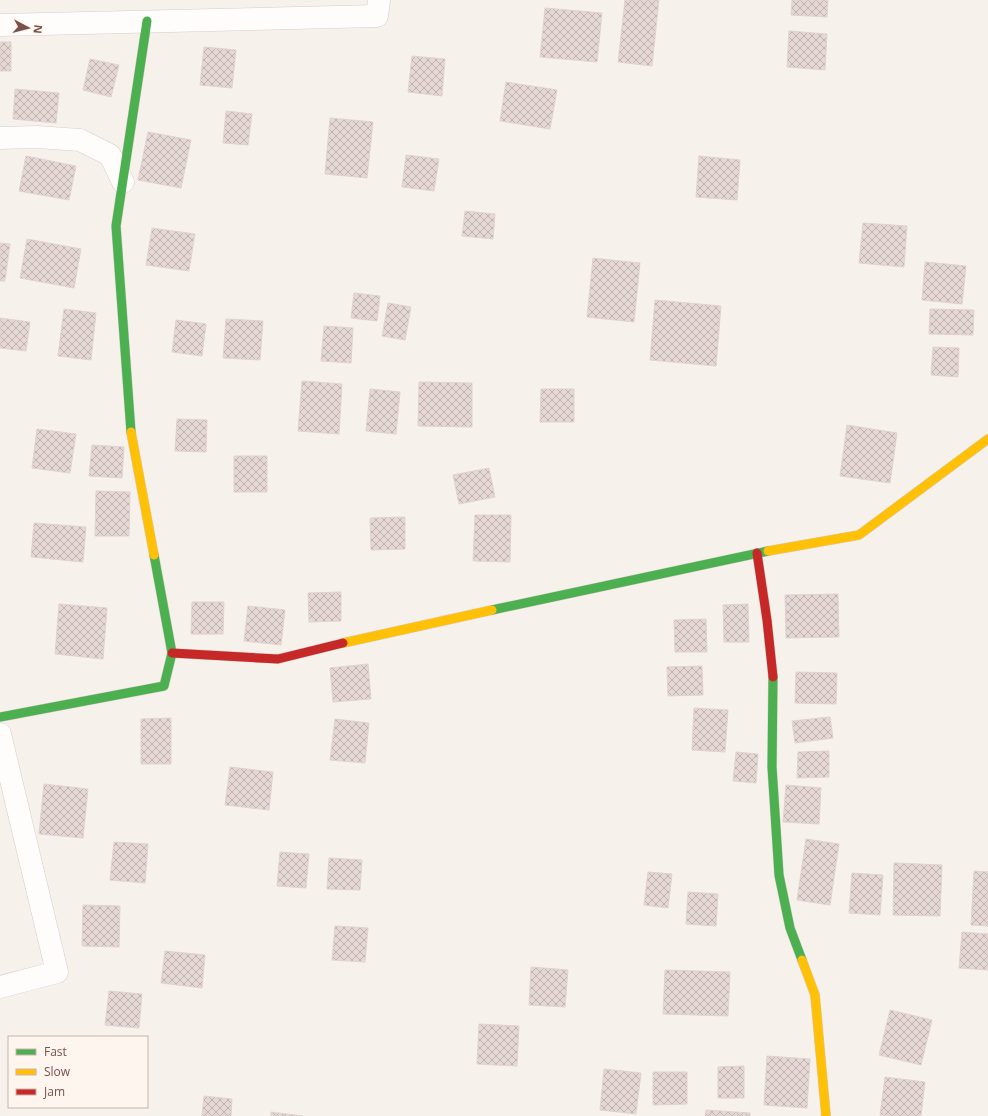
<svg xmlns="http://www.w3.org/2000/svg" width="988" height="1116" viewBox="0 0 988 1116" font-family="'Open Sans',sans-serif">
	<style>
		.building { fill: url(#building-cross-hatch); stroke: #e0d3cf }
		.lines { fill: none; stroke-linecap: round; stroke-linejoin: round }
		.street-casing { stroke: #d6ccc9; stroke-width: 23 }
		.fast-casing { stroke: #d8ceca; stroke-width: 10 }
		.slow-casing { stroke: #d8ceca; stroke-width: 10 }
		.jam-casing { stroke: #d8ceca; stroke-width: 10 }
		.street { stroke: #fefdfc; stroke-width: 22 }
		.fast { stroke: #4caf50; stroke-width: 9 }
		.slow { stroke: #ffc107; stroke-width: 9 }
		.jam { stroke: #c62828; stroke-width: 9 }
	</style>
	<defs>
		<pattern id="building-cross-hatch" width="8" height="8" patternUnits="userSpaceOnUse"><rect width="8" height="8" fill="#e4d7d4"/><path d="M0 0l8 8M0 8l8-8" fill="none" stroke="#beb1ae"/></pattern>
	</defs>
	<rect width="100%" height="100%" fill="#f7f1ec"/>
	<!-- building -->
	<path class="building" d="M625,0H659L652,66L618,62Z
		M792,0H828L827,17L791,15Z
		M545,8L602,13L597,62L540,57Z
		M789,31L827,34L825,70L787,67Z
		M0,42H11V71H0Z
		M204,47L236,50L232,88L200,85Z
		M412,56L445,59L442,96L408,92Z
		M90,59L119,65L111,97L83,90Z
		M506,82L557,90L550,129L500,121Z
		M15,89L59,93L56,123L13,119Z
		M226,111L252,114L248,145L223,143Z
		M330,118L373,122L367,178L325,174Z
		M148,132L191,140L181,188L138,180Z
		M406,155L439,159L434,191L402,187Z
		M26,156L76,166L69,200L19,191Z
		M699,156L740,160L737,200L696,197Z
		M465,211L495,214L493,239L462,236Z
		M863,223L907,226L904,267L859,263Z
		M152,228L195,234L189,271L146,265Z
		M27,239L81,249L74,288L20,278Z
		M0,243L10,244L5,281H0Z
		M593,258L640,263L634,322L587,317Z
		M925,262L966,266L962,304L922,300Z
		M354,293L380,296L377,321L351,318Z
		M655,300L721,306L716,366L650,360Z
		M388,303L411,307L405,340L382,336Z
		M64,309L96,313L91,360L58,356Z
		M930,309L974,310L973,335L929,334Z
		M0,318L30,322L26,351L0,348Z
		M226,319L263,321L260,360L223,358Z
		M176,320L206,324L202,356L172,352Z
		M324,326L353,328L351,363L321,361Z
		M933,347L959,348L958,377L931,375Z
		M302,381L342,384L339,434L298,431Z
		M419,382L472,383V427L418,426Z
		M370,389L400,392L396,434L366,431Z
		M541,389H574V422H540Z
		M177,419L207,420L206,452L175,451Z
		M847,425L897,433L890,483L840,476Z
		M37,429L76,434L70,473L32,468Z
		M92,445L124,447L122,478L89,476Z
		M234,456H267V492H234Z
		M489,468L495,497L459,504L453,475Z
		M96,491L130,492L129,536H95Z
		M475,515H511L510,562L473,561Z
		M405,517V549L371,550L370,518Z
		M34,523L86,527L83,562L31,557Z
		M341,592V621L309,622L308,593Z
		M838,594L839,637L786,638L785,595Z
		M192,602H224L223,634H191Z
		M59,604L107,608L103,659L55,654Z
		M748,604L749,642H724L723,605Z
		M248,606L285,610L281,645L244,641Z
		M706,619L707,652H675L674,620Z
		M368,664L371,699L333,702L330,668Z
		M702,666L703,695L668,696L667,667Z
		M796,672L837,673L836,704L795,703Z
		M694,708L728,710L725,752L692,750Z
		M830,717L833,738L795,743L792,721Z
		M171,718V764H141V719Z
		M335,719L369,723L365,763L330,760Z
		M829,751V777L797,778L798,752Z
		M736,752L758,754L756,783L733,781Z
		M230,767L273,772L269,810L225,805Z
		M44,784L88,789L83,838L39,834Z
		M786,785L821,788L819,824L783,822Z
		M806,839L839,844L830,905L797,900Z
		M114,842L148,844L145,883L110,880Z
		M280,852L309,854L306,888L277,886Z
		M329,858L362,860L360,890L327,889Z
		M894,863L942,865L940,916L893,915Z
		M974,871L988,872V926L971,925Z
		M648,872L672,874L668,908L644,905Z
		M852,873L883,875L880,915L849,913Z
		M688,892L718,894L716,926L686,924Z
		M83,905L120,906L119,947L82,946Z
		M335,926L368,928L365,962L332,960Z
		M962,932L988,934V970L959,968Z
		M165,951L205,955L202,988L161,983Z
		M531,967L568,970L565,1007L529,1005Z
		M665,970L730,972L728,1016L663,1014Z
		M109,991L142,994L139,1028L105,1025Z
		M890,1010L932,1020L921,1065L879,1055Z
		M479,1024L519,1026L517,1066L477,1064Z
		M767,1056L810,1059L807,1108L764,1105Z
		M744,1066V1098H718V1067Z
		M604,1069L641,1073L636,1114L600,1110Z
		M653,1072H687V1104L653,1105Z
		M885,1077L925,1082L921,1116H892L880,1115Z
		M204,1096L232,1099L231,1116H202Z
		M706,1110L750,1113V1116H705Z
		M271,1112L303,1116H271Z"/>
	<g class="lines">
		<defs>
			<path id="street" d="M0,25L377,16L379,0
				M0,138L37,137L80,140L110,155L123,182
				M0,734L57,972L0,987"/>
			<path id="fast" d="M131,432L116,226L147,21
				M492,610L768,551
				M773,677L772,767L779,875L790,928L802,960
				M0,717L164,686L172,653L154,555"/>
			<path id="slow" d="M131,432L154,555
				M768,551L859,535L988,439
				M343,643L492,610
				M802,960L815,995L826,1116"/>
			<path id="jam" d="M757,553L767,620L773,677
				M172,653L278,659L343,643"/>
		</defs>
		<!-- street casing -->
		<use href="#street" class="street-casing"/>
		<!-- fast casing -->
		<use href="#fast" class="fast-casing"/>
		<!-- slow casing -->
		<use href="#slow" class="slow-casing"/>
		<!-- jam casing -->
		<use href="#jam" class="jam-casing"/>
		<!-- street -->
		<use href="#street" class="street"/>
		<!-- fast -->
		<use href="#fast" class="fast"/>
		<!-- slow -->
		<use href="#slow" class="slow"/>
		<!-- jam -->
		<use href="#jam" class="jam"/>
	</g>
	<!-- legend -->
	<rect x="8" y="1036" width="140" height="72" fill="#fff5ef" stroke="#c9b3ae"/>
	<rect x="16" y="1049" width="20" height="6" fill="#4caf50" stroke="#c9b3ae"/>
	<text x="44" y="1056" font-size="12" fill="#77514c">Fast</text>
	<rect x="16" y="1069" width="20" height="6" fill="#ffc107" stroke="#c9b3ae"/>
	<text x="44" y="1076" font-size="12" fill="#77514c">Slow</text>
	<rect x="16" y="1089" width="20" height="6" fill="#c62828" stroke="#c9b3ae"/>
	<text x="44" y="1096" font-size="12" fill="#77514c">Jam</text>
	<!-- north arrow -->
	<g transform="translate(28 28) rotate(97)" stroke="#fff5ef" stroke-width="3" paint-order="stroke">
	<path d="M0-3L7 15L0 10L-7 15Z" fill="#77514c"/>
	<text y="-6" font-size="11" font-weight="bold" text-anchor="middle" fill="#77514c">N</text>
	</g>
</svg>
